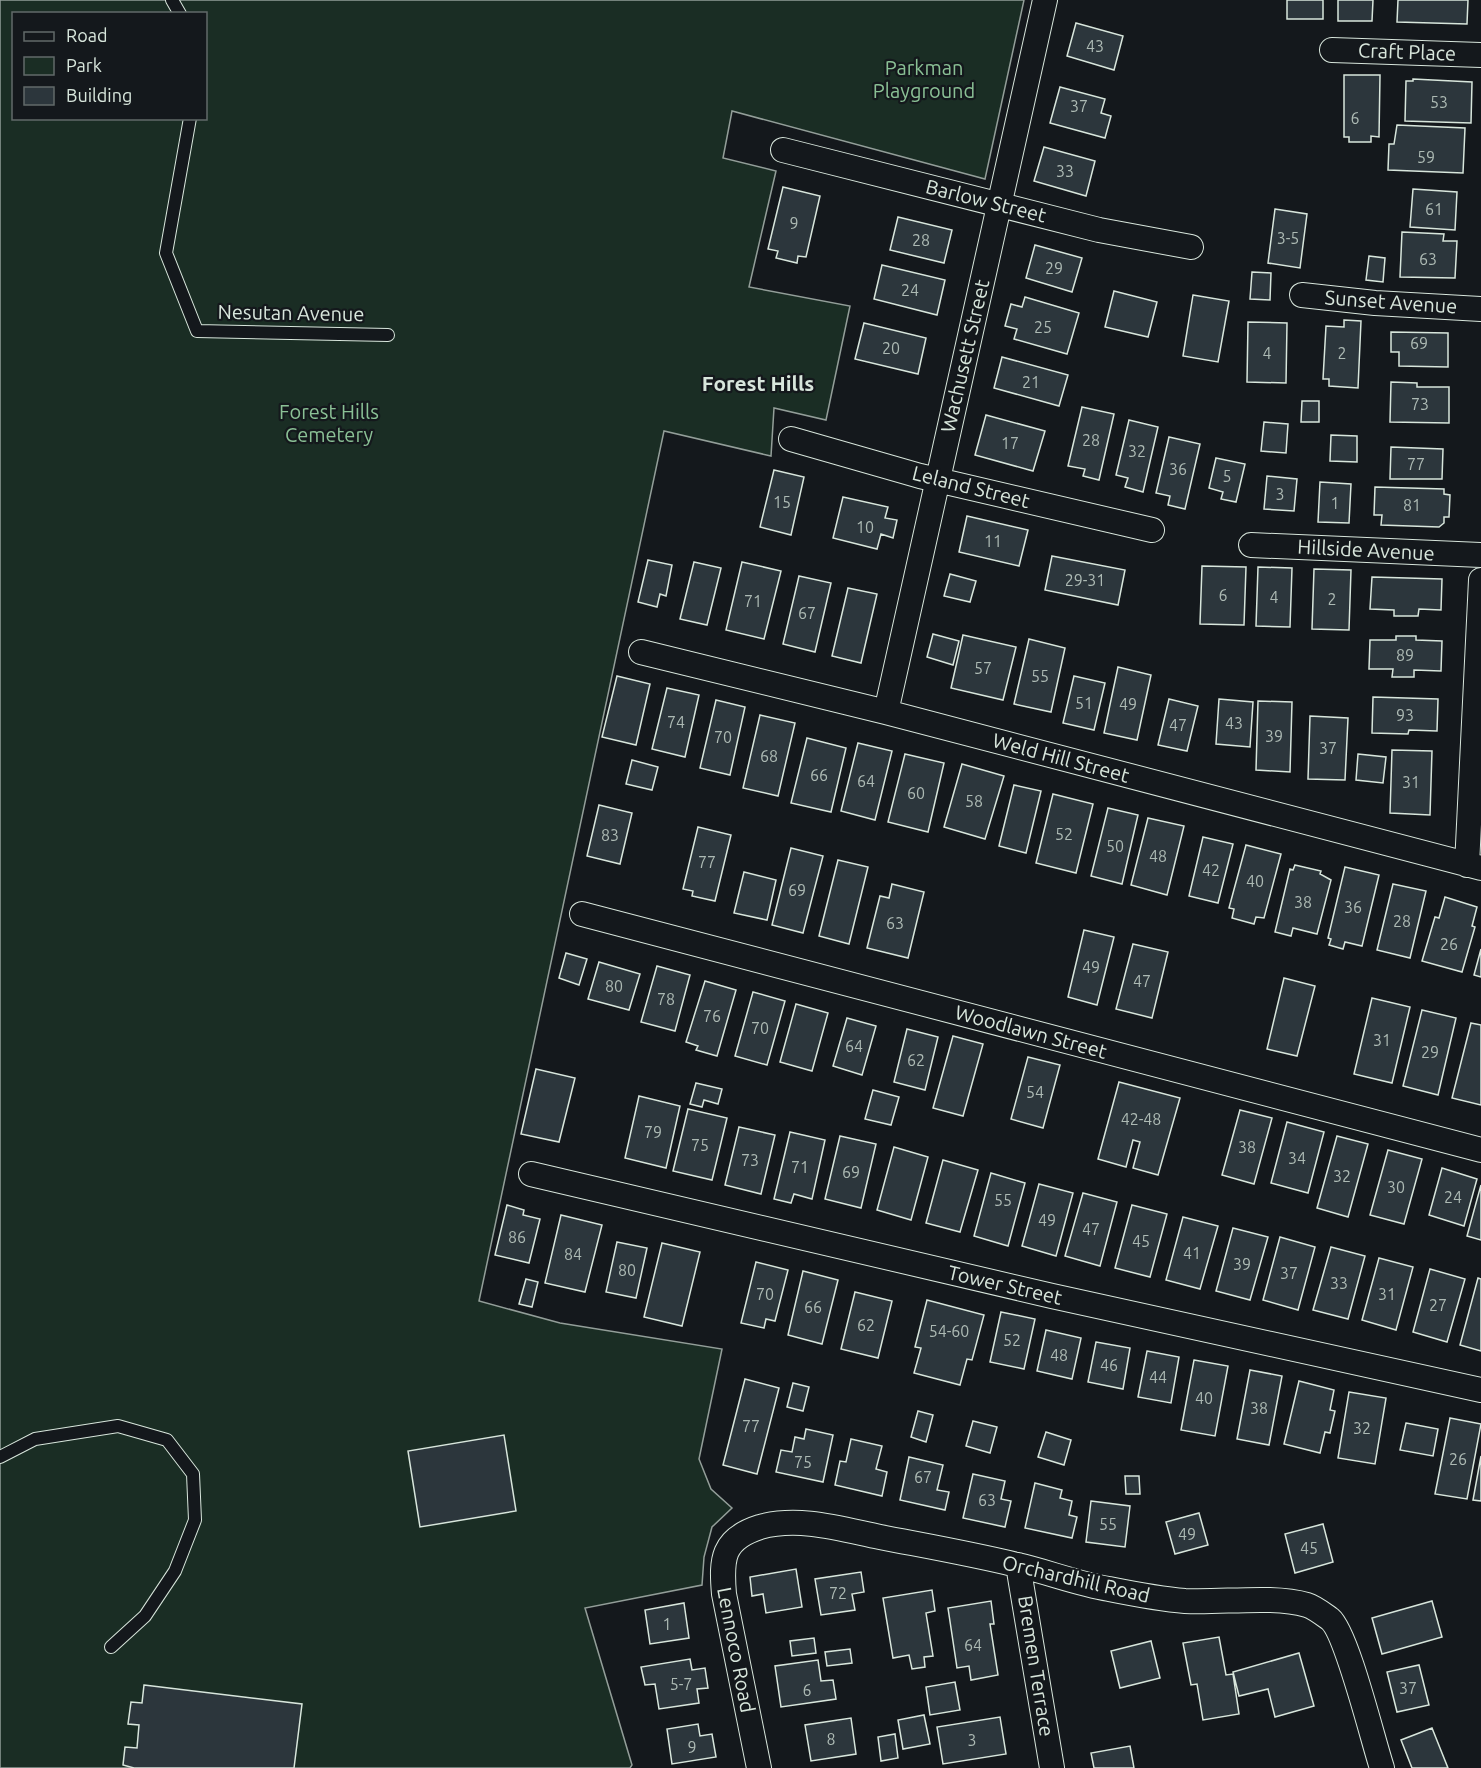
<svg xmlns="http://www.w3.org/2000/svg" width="1481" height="1768" viewBox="0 0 1481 1768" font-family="Ubuntu,sans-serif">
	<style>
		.green { fill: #1a2d24; stroke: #939e99; stroke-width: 1.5; fill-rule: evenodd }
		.building { fill: #2c363c; stroke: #d8e6dc; stroke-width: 1.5 }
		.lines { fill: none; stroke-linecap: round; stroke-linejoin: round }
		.lane-casing { stroke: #d8e6dc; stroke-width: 14 }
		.street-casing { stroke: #d8e6dc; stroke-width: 26 }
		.lane { stroke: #14181c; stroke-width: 12 }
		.street { stroke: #14181c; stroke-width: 24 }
		.labels { text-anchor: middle; stroke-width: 4.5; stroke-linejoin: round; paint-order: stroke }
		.number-label { font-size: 16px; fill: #adbab4 }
		.street-label { font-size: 20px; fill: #d8e6dc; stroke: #14181c }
		.park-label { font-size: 20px; fill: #8ac095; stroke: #14181c }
		.neighbourhood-label { font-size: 21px; font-weight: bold; fill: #d8e6dc; stroke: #14181c }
	</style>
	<rect width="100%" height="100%" fill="#14181c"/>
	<!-- green -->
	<path class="green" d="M0,0H1024L985,179L732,111L723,158L776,171L749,287L850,306L826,420L774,408L771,456L664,431L479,1301L560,1323L722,1349L699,1459L711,1489L732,1508L712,1527L704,1557L702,1585L585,1608L632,1765L630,1768H0ZM14,14H206V118H14Z"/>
	<!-- building -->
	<path class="building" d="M1287,0H1323V19H1287Z
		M1338,0H1373L1372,21H1338Z
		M1398,0H1468L1467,24L1397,22Z
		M1076,23L1123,36L1114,70L1067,56Z
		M1344,75H1380L1379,137L1371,136V142H1349V137H1344Z
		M1413,79L1472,82L1471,123L1405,121L1406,81H1413Z
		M1060,87L1105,99L1101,113L1111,116L1105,138L1050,123Z
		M1397,125L1465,128L1463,173L1388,170L1389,144H1394Z
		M1044,147L1095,161L1086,196L1034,181Z
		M783,187L820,196L806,257L798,256L797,263L776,258L778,251L768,249Z
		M1413,189L1457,192L1455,230L1410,227Z
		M1275,209L1307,214L1300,268L1268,263Z
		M898,217L952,230L944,263L890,250Z
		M1402,232L1444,234L1443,241H1457L1455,278L1400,277Z
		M1035,245L1082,258L1072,292L1026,278Z
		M1369,256L1385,258L1383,282L1366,280Z
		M882,265L945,280L937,315L874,299Z
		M1252,272L1271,273L1270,300L1250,299Z
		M1114,291L1157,302L1148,337L1105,327Z
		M1193,295L1229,301L1218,362L1183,356Z
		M1025,297L1079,313L1067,354L1014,339L1017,329L1005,326L1011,304L1022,307Z
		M1344,320L1361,321L1358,388L1329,386V379H1323L1326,326L1344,327Z
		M1248,322L1287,323L1286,383L1247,382Z
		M864,323L926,338L918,374L855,359Z
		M1391,332L1448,333V367L1399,366V352H1391Z
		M1002,357L1068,375L1059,406L994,388Z
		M1391,382L1417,383V387H1449V423L1390,422Z
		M1302,401H1319V422H1301Z
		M1082,407L1114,414L1099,480L1083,476L1085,469L1068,466Z
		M986,415L1045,431L1033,471L975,455Z
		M1129,420L1158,427L1143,492L1125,487L1128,478L1116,475Z
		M1264,422L1288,424L1286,453L1261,451Z
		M1331,435L1357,436V462L1330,461Z
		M1169,437L1200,444L1185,509L1168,505L1170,496L1156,493Z
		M1391,447L1443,449L1442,479H1390Z
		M1216,458L1245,464L1236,502L1221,499L1223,492L1209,488Z
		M774,470L804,477L791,535L760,527Z
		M1267,476L1297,479L1294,511L1264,509Z
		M1320,482L1351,484L1349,523L1318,522Z
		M1375,487L1444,489V494L1450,495L1449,517H1444V523L1439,527L1381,525L1382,515H1374Z
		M843,497L888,507L885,518L897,520L893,538L881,534L877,549L833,538Z
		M967,516L1028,530L1019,566L959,552Z
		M1052,556L1125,570L1118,605L1045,590Z
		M648,560L672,565L666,596L660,594L657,607L638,602Z
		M694,562L721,568L707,625L680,619Z
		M742,562L781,571L764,639L726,630Z
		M1202,566L1246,567L1244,625L1200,624Z
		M1258,567L1292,568L1290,627L1256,626Z
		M1314,569L1351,570L1349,630L1312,629Z
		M950,574L976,581L970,602L944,596Z
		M799,576L831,583L815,652L783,644Z
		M1372,577L1442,579L1441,610L1419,609L1418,616H1394V610L1370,609Z
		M848,588L877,594L861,663L832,656Z
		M933,634L959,641L953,665L927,657Z
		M963,635L1016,647L1003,700L951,688Z
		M1396,636H1416V640L1442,641L1441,671L1414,670V677H1392L1393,669H1369L1370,640H1396Z
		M1029,639L1065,648L1051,712L1014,704Z
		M1118,667L1151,675L1137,740L1104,733Z
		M617,676L650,684L636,745L602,737Z
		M1074,676L1105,683L1094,730L1063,723Z
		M667,688L699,695L685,757L652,749Z
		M1373,697L1438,699L1437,731L1409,730L1408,734L1372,733Z
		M1169,699L1198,706L1187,751L1158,745Z
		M1219,699L1253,702L1250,747L1216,744Z
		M716,700L745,707L730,775L700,768Z
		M1258,701L1292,702L1290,772L1256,770Z
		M760,715L795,723L778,796L743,788Z
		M1310,716L1348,718L1345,780L1308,779Z
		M807,738L846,748L831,812L791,803Z
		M858,743L892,751L875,820L841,811Z
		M1392,750L1432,751L1430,815L1390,813Z
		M905,754L944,763L928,832L888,822Z
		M1358,754L1386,757L1383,783L1356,780Z
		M632,760L658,767L652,790L626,784Z
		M962,764L1004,776L985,839L944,827Z
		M1014,785L1041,791L1026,853L999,846Z
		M1053,794L1093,804L1076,873L1036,863Z
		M599,805L632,813L620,864L587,856Z
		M1108,808L1138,815L1122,884L1091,876Z
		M1148,818L1184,826L1167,895L1131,885Z
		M698,827L731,835L715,901L692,896L693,891L683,889Z
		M1203,837L1233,844L1218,903L1189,896Z
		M1246,845L1281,854L1264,918L1256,917L1254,924L1232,918L1234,909L1229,908Z
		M791,848L823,856L803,933L772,925Z
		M838,860L868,867L849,944L819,936Z
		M1295,865L1321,871L1320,874L1331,880L1317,934L1293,928L1291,936L1275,932L1290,869L1293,870Z
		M1345,867L1379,875L1362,946L1345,942L1343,949L1329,945L1331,939L1328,938Z
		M744,872L776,880L767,920L734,913Z
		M892,884L924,892L908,958L867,948L880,896L889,898Z
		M1393,884L1426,891L1410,958L1377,950Z
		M1445,897L1477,907L1472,926L1475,927L1462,972L1422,961L1435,917L1439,918Z
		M1084,930L1114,937L1097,1005L1068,997Z
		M1133,944L1168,952L1152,1018L1116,1009Z
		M1481,949V977L1474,975Z
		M566,953L587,959L579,985L559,978Z
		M599,962L640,974L629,1010L588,999Z
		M657,966L690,975L675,1031L641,1022Z
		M1284,978L1315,986L1297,1056L1267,1049Z
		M705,981L736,990L717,1056L696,1050L698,1046L686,1042Z
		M753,992L785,1001L767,1065L735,1056Z
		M1372,998L1410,1007L1392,1083L1354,1074Z
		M796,1004L828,1013L812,1071L780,1062Z
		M1422,1010L1456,1018L1438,1095L1403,1086Z
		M847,1018L876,1026L862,1075L833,1066Z
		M1471,1023L1481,1025V1105L1452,1098Z
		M907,1029L938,1037L925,1090L894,1082Z
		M953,1036L983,1044L963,1116L933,1108Z
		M1028,1057L1060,1065L1043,1128L1011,1119Z
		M536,1069L575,1078L559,1142L521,1134Z
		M1119,1082L1180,1098L1158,1175L1133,1168L1140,1142L1133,1140L1126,1167L1098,1159Z
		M696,1083L722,1089L718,1104L704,1100L702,1107L690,1104Z
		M873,1090L899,1097L891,1125L865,1119Z
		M639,1096L680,1106L666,1168L625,1158Z
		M688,1109L727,1118L712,1180L673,1171Z
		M1240,1110L1272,1118L1254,1184L1222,1175Z
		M1287,1122L1324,1132L1308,1193L1271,1183Z
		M739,1127L775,1135L761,1194L725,1185Z
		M790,1132L825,1140L812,1199L794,1194L791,1203L774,1199Z
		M840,1136L876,1144L861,1208L825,1199Z
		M1337,1136L1368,1144L1348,1217L1317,1208Z
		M894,1147L928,1157L911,1220L877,1210Z
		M1388,1150L1422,1159L1404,1224L1370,1215Z
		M943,1160L978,1170L960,1232L926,1223Z
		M1442,1168L1477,1179L1464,1226L1429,1215Z
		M991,1173L1025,1183L1008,1246L974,1236Z
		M1039,1184L1073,1193L1056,1256L1022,1246Z
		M1481,1185V1240L1467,1236Z
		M1083,1193L1117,1202L1100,1266L1065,1256Z
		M507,1205L524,1210L523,1215L540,1219L529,1263L495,1255Z
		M1132,1205L1167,1214L1150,1277L1115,1268Z
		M561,1215L602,1225L585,1292L545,1283Z
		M1183,1217L1218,1226L1200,1289L1166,1280Z
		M1233,1228L1268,1237L1250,1300L1216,1291Z
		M1280,1237L1315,1247L1298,1310L1263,1300Z
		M617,1242L647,1248L636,1298L606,1292Z
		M662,1243L700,1252L682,1326L644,1317Z
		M1331,1247L1365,1256L1348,1319L1313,1310Z
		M1379,1258L1413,1267L1396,1330L1362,1320Z
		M756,1262L788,1270L775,1321L766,1319L764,1328L741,1323Z
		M1430,1269L1465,1279L1447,1342L1413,1332Z
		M803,1271L838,1280L822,1344L788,1335Z
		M1478,1278L1481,1279V1351L1460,1345Z
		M526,1279L538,1282L532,1307L519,1304Z
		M855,1292L892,1301L878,1358L841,1349Z
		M927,1300L984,1315L972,1360L967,1359L960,1385L914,1373L921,1348L915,1347Z
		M1001,1312L1035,1319L1024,1369L990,1362Z
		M1046,1330L1081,1338L1072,1379L1037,1371Z
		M1096,1342L1130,1348L1123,1389L1088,1382Z
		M1147,1351L1179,1357L1171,1403L1138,1397Z
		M1194,1360L1228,1366L1215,1436L1181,1430Z
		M1250,1370L1282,1376L1269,1445L1237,1439Z
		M745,1379L779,1388L757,1474L723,1465Z
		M1299,1381L1334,1390L1330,1410L1335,1411L1330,1433L1325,1432L1320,1453L1284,1444Z
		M793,1383L809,1387L803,1411L787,1407Z
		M1349,1392L1386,1398L1375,1464L1338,1458Z
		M918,1411L933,1415L926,1442L911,1437Z
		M1450,1418L1481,1424L1467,1499L1435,1494Z
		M973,1421L997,1427L990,1453L966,1446Z
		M1406,1423L1438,1429L1433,1456L1400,1450Z
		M806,1429L833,1435L823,1482L776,1472L781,1450L792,1452L795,1437L804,1439Z
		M1046,1432L1071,1440L1064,1465L1038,1457Z
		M504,1435L516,1511L420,1527L408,1451Z
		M851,1439L882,1446L876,1469L887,1472L882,1496L835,1485L840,1461L846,1462Z
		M1481,1456V1501L1473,1500Z
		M909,1457L943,1465L937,1490L949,1492L945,1510L900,1500Z
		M973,1474L1005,1481L1001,1499L1011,1501L1005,1527L963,1518Z
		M1125,1476H1139L1140,1494H1126Z
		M1035,1483L1062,1490L1060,1498L1072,1501L1069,1515L1077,1517L1072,1538L1025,1528Z
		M1091,1501L1130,1506L1125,1547L1086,1542Z
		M1199,1513L1208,1545L1175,1554L1166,1522Z
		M1323,1524L1333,1562L1295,1573L1285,1534Z
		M796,1569L802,1607L766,1613L763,1594L752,1596L750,1577Z
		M861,1572L864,1592L852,1594L855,1610L821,1615L815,1579Z
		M932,1590L935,1611L926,1613L933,1656L924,1657L925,1667L912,1669L909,1655L893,1658L883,1598Z
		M991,1601L994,1624H990L998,1675L971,1680L969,1666L957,1668L948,1608Z
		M1432,1601L1442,1637L1382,1654L1372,1618Z
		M684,1603L689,1638L650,1644L645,1610Z
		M1219,1637L1226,1675L1233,1674L1239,1714L1203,1720L1197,1684L1191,1685L1183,1643Z
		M814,1638L816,1653L792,1656L790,1641Z
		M1151,1641L1160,1678L1120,1688L1111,1651Z
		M850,1649L852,1663L827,1666L825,1652Z
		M1299,1653L1314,1706L1275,1717L1268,1689L1239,1696L1233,1672Z
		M690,1659L692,1670L705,1668L708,1688L697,1689L699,1703L659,1709L655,1684L645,1685L641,1667Z
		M818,1660L821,1681L833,1680L836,1699L781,1707L775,1666Z
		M1419,1665L1429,1705L1397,1712L1387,1672Z
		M955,1682L960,1710L930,1715L926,1687Z
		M144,1685L302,1704L294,1768H134L123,1765L125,1747L137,1748L139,1725L128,1724L131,1702L142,1703Z
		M924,1715L930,1744L903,1749L898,1720Z
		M1000,1717L1006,1754L943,1764L937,1727Z
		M851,1718L856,1754L811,1761L805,1725Z
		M698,1724L700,1736L712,1734L716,1757L672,1764L667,1729Z
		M1432,1728L1448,1768H1412L1401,1740Z
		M895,1734L898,1758L881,1761L878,1737Z
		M1130,1746L1134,1768H1094L1091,1753Z"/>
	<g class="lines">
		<defs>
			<path id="lane" d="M172,0L180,14
				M190,118L166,253L197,331L388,335
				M0,1457L35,1439L118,1426L167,1440L193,1474L195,1520L175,1571L145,1616L111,1647"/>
			<path id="street" d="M1332,50L1481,55
				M783,150L1099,230L1191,247
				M1302,295L1375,303L1481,309
				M791,439L920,476L1152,530
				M1251,545L1481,555
				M641,652L886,712L1481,868
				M886,712L1045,0
				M1467,865L1481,580
				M582,914L1481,1150
				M531,1174L1052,1296L1481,1390
				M1018,1565L1052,1768
				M759,1768L724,1594C721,1559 722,1539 760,1527C799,1516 841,1529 880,1537C926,1546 972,1554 1017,1565C1048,1572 1078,1584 1109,1589C1134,1594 1159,1599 1185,1601C1222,1603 1273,1595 1307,1605C1314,1607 1323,1614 1330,1619C1347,1633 1373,1741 1382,1768"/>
		</defs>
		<!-- lane casing -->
		<use href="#lane" class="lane-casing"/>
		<!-- street casing -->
		<use href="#street" class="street-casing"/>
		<!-- lane -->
		<use href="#lane" class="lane"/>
		<!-- street -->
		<use href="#street" class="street"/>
	</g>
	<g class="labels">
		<!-- number labels -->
		<g class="number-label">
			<text x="1095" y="52">43</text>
			<text x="1439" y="108">53</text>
			<text x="1079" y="112">37</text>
			<text x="1355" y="124">6</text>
			<text x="1426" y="163">59</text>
			<text x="1065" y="177">33</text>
			<text x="1434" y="215">61</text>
			<text x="794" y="229">9</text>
			<text x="1288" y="244">3-5</text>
			<text x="921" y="246">28</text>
			<text x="1428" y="265">63</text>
			<text x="1054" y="274">29</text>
			<text x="910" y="296">24</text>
			<text x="1043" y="333">25</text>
			<text x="1419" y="349">69</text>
			<text x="891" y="354">20</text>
			<text x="1267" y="359">4</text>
			<text x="1342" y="359">2</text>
			<text x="1031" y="388">21</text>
			<text x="1420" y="410">73</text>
			<text x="1091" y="446">28</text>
			<text x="1010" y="449">17</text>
			<text x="1137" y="457">32</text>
			<text x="1416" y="470">77</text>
			<text x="1178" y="475">36</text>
			<text x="1227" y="482">5</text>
			<text x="1280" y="500">3</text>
			<text x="782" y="508">15</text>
			<text x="1335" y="509">1</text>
			<text x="1412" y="511">81</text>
			<text x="865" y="533">10</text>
			<text x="993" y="547">11</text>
			<text x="1085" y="586">29-31</text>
			<text x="1223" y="601">6</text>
			<text x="1274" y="603">4</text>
			<text x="1332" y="605">2</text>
			<text x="753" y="607">71</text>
			<text x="807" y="619">67</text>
			<text x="1405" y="661">89</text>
			<text x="983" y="674">57</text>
			<text x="1040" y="682">55</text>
			<text x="1084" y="709">51</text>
			<text x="1128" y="710">49</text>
			<text x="1405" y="721">93</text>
			<text x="676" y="728">74</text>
			<text x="1234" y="729">43</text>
			<text x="1178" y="731">47</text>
			<text x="1274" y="742">39</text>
			<text x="723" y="743">70</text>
			<text x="1328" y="754">37</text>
			<text x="769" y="762">68</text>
			<text x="819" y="781">66</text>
			<text x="866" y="787">64</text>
			<text x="1411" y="788">31</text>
			<text x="916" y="799">60</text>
			<text x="974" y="807">58</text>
			<text x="1064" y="840">52</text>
			<text x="610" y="841">83</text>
			<text x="1115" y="852">50</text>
			<text x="1158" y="862">48</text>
			<text x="707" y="868">77</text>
			<text x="1211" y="876">42</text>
			<text x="1255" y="887">40</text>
			<text x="797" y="896">69</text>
			<text x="1303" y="908">38</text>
			<text x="1353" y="913">36</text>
			<text x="1402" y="927">28</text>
			<text x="895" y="929">63</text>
			<text x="1449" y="950">26</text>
			<text x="1091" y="973">49</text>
			<text x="1142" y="987">47</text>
			<text x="614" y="992">80</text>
			<text x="666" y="1005">78</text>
			<text x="712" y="1022">76</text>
			<text x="760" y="1034">70</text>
			<text x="1382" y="1046">31</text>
			<text x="854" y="1052">64</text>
			<text x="1430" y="1058">29</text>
			<text x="916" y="1066">62</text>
			<text x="1035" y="1098">54</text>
			<text x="1141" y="1125">42-48</text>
			<text x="653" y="1138">79</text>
			<text x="700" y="1151">75</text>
			<text x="1247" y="1153">38</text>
			<text x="1297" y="1164">34</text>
			<text x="750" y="1166">73</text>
			<text x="800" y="1173">71</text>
			<text x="851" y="1178">69</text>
			<text x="1342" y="1182">32</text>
			<text x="1396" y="1193">30</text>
			<text x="1453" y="1203">24</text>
			<text x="1003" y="1206">55</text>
			<text x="1047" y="1226">49</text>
			<text x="1091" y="1235">47</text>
			<text x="517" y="1243">86</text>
			<text x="1141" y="1247">45</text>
			<text x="1192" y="1259">41</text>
			<text x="573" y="1260">84</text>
			<text x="1242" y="1270">39</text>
			<text x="627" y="1276">80</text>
			<text x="1289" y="1279">37</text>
			<text x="1339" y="1289">33</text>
			<text x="765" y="1300">70</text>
			<text x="1387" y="1300">31</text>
			<text x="1438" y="1311">27</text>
			<text x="813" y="1313">66</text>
			<text x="866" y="1331">62</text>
			<text x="949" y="1337">54-60</text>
			<text x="1012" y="1346">52</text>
			<text x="1059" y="1361">48</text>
			<text x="1109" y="1371">46</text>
			<text x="1158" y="1383">44</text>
			<text x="1204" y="1404">40</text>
			<text x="1259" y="1414">38</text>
			<text x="751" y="1432">77</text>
			<text x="1362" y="1434">32</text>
			<text x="1458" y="1465">26</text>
			<text x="803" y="1468">75</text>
			<text x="923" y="1483">67</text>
			<text x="987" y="1506">63</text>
			<text x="1108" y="1530">55</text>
			<text x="1187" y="1540">49</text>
			<text x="1309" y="1554">45</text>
			<text x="838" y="1599">72</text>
			<text x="667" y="1630">1</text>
			<text x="973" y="1651">64</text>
			<text x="681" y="1690">5-7</text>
			<text x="1408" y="1694">37</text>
			<text x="807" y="1696">6</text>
			<text x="831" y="1745">8</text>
			<text x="972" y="1746">3</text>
			<text x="692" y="1753">9</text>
		</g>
		<!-- street labels -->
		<g class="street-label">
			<text transform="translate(1407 52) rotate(2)" y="7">Craft Place</text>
			<text transform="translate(986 201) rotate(14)" y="7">Barlow Street</text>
			<text transform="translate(1391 302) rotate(4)" y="7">Sunset Avenue</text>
			<text transform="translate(291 313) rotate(1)" y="7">Nesutan Avenue</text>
			<text transform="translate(965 356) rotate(-77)" y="7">Wachusett Street</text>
			<text transform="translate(971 487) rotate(14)" y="7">Leland Street</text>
			<text transform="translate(1366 550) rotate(3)" y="7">Hillside Avenue</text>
			<text transform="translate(1061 758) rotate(15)" y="7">Weld Hill Street</text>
			<text transform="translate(1031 1032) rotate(15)" y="7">Woodlawn Street</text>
			<text transform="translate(1005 1285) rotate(13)" y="7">Tower Street</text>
			<text transform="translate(1076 1579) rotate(13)" y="7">Orchardhill Road</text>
			<text transform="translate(736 1650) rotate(79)" y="7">Lennoco Road</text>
			<text transform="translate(1036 1666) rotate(81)" y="7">Bremen Terrace</text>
		</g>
		<!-- park labels -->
		<g class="park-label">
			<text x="924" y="75">Parkman<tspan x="924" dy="23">Playground</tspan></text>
			<text x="329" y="419">Forest Hills<tspan x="329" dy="23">Cemetery</tspan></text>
		</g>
		<!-- neighbourhood labels -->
		<g class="neighbourhood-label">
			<text x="758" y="391">Forest Hills</text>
		</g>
	</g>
	<!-- legend -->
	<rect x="12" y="12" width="195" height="108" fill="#14181c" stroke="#626a69" stroke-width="1.5"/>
	<rect x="24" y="32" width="30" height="9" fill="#14181c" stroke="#626a69" stroke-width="1.5"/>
	<text x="66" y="42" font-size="18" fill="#d8e6dc">Road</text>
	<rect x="24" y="57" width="30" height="18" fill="#1a2d24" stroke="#626a69" stroke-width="1.5"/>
	<text x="66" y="72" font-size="18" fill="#d8e6dc">Park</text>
	<rect x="24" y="87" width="30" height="18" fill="#2c363c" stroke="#626a69" stroke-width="1.5"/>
	<text x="66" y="102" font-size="18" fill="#d8e6dc">Building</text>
</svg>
